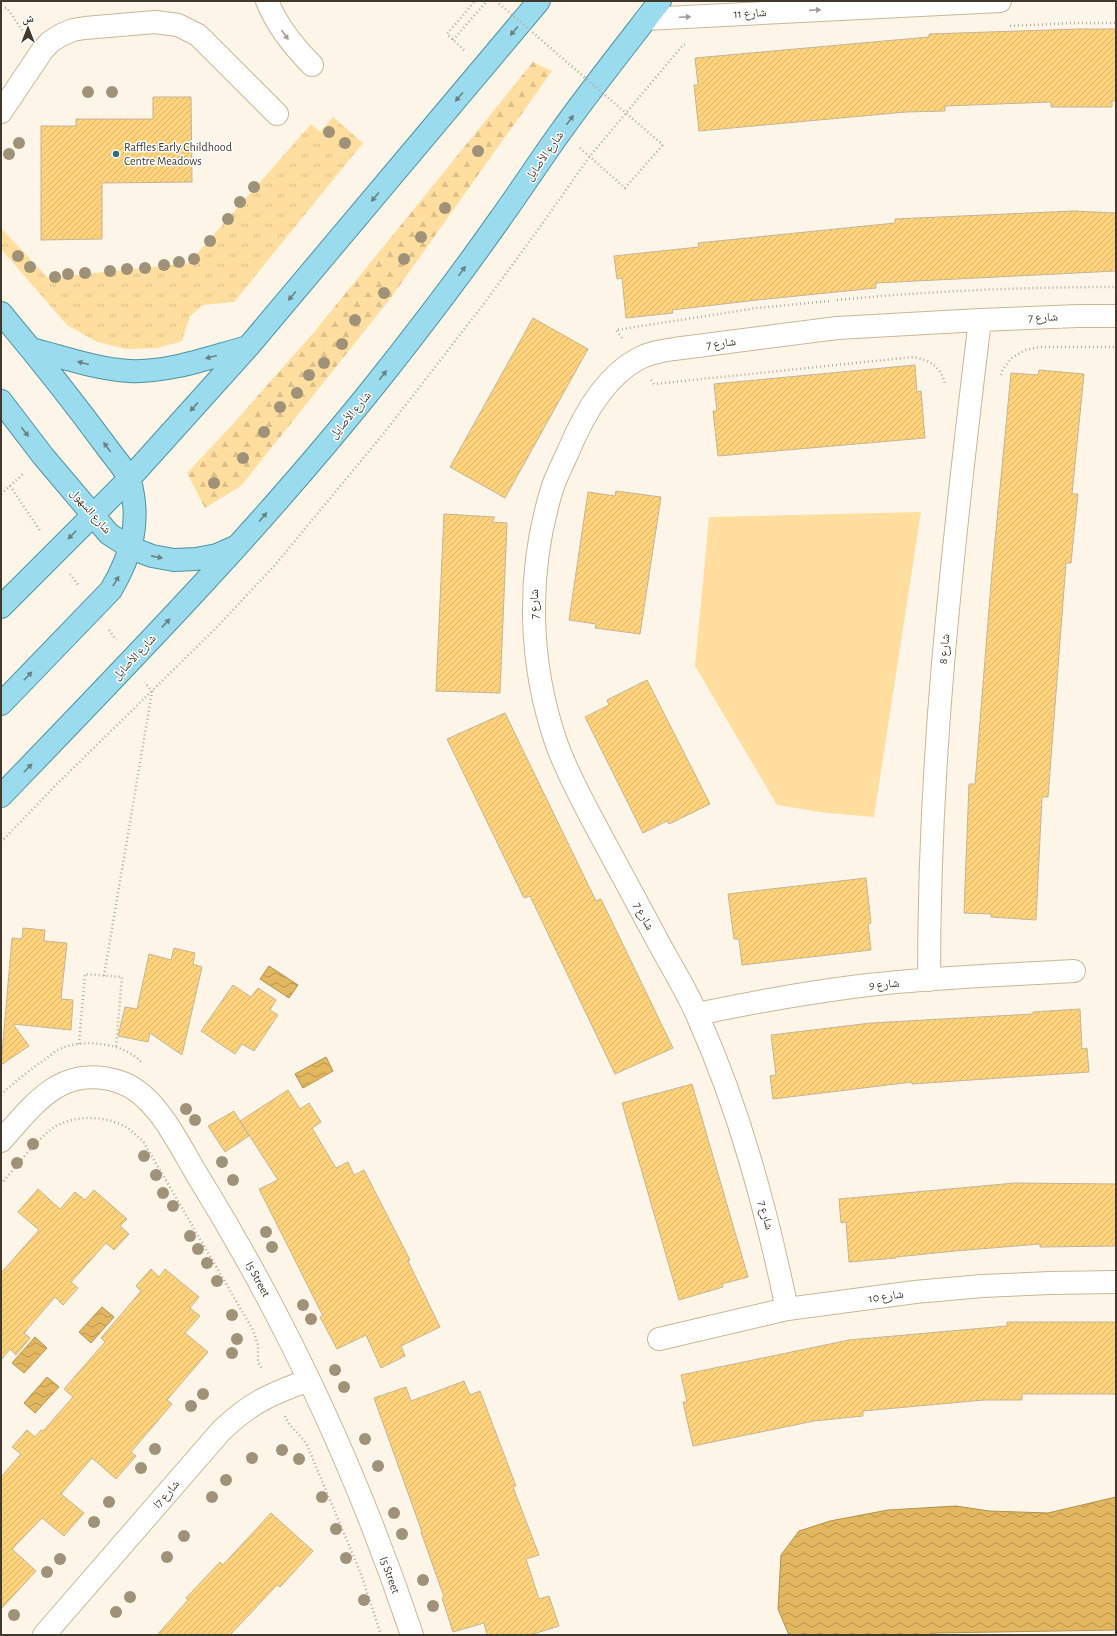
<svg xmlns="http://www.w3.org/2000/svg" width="1117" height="1636" viewBox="0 0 1117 1636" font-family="'Alegreya Sans','Noto Naskh Arabic',sans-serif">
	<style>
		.grass { fill: url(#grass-tufts) }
		.forest { fill: url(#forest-firs) }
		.green { fill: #ffde9f }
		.water { fill: url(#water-waves); stroke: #b19150 }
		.building { fill: url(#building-hatch); stroke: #c5b494 }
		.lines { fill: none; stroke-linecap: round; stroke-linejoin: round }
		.minor-casing { stroke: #c8b796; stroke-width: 24 }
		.major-casing { stroke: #4e93a2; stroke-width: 24 }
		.path { stroke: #b3ac9e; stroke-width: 2.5; stroke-dasharray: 1 3; stroke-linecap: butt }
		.minor { stroke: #fff; stroke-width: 22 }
		.major { stroke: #9adced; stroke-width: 22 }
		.path-bridge { stroke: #b3ac9e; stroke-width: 2.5; stroke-dasharray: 1 3; stroke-linecap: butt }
		.tree { fill: #a09278 }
		.oneway { fill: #a09c96 }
		.oneway2 { fill: #688283 }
		.poi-dot { fill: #2b6e80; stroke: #fff; stroke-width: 1.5 }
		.labels { text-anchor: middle; stroke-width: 3; stroke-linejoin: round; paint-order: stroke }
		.street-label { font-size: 12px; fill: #40392c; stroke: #fff }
		.poi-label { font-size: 12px; fill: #40392c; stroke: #fff; text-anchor: start }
	</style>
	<defs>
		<pattern id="grass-tufts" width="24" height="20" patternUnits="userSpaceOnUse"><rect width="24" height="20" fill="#ffde9f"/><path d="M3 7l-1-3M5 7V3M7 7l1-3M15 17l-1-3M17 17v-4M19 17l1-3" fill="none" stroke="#dcbf89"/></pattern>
		<pattern id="forest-firs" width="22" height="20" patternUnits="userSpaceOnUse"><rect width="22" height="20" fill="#ffde9f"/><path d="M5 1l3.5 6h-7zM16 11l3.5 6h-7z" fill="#dcbf89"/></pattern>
		<pattern id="water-waves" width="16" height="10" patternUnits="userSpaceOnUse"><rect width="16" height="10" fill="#e2b760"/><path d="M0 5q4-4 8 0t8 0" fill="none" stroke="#b9964f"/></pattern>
		<pattern id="building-hatch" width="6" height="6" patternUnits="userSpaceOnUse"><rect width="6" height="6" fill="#fed37b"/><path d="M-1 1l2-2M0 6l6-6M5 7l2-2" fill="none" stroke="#dbb66a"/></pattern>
	</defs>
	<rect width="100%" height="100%" fill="#fdf6e8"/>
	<!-- grass -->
	<path class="grass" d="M333,117L363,143L234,302L203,305L190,316L182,341L157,348L126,349L97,342L67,325L1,249V228L48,278L189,263L311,124L320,132Z"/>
	<!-- forest -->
	<path class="forest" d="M533,62L552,71L390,299L241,486L205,508L187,473L233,424L315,331Z"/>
	<!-- green -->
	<path class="green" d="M921,512L874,817L827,813L777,805L695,666L709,517Z"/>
	<!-- water -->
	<path class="water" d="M269,966L298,985L289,998L260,979Z
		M326,1057L333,1071L303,1088L295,1074Z
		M102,1307L114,1317L91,1343L79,1332Z
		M35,1337L47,1348L24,1373L12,1363Z
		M47,1377L59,1387L35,1413L24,1403Z
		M1116,1497V1630L937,1633L929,1635H789L778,1609L781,1555L799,1531L830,1521L888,1510L956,1506L989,1511L1048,1513Z"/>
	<!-- building -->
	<path class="building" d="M1079,29H1116V101H1112V107H1051V102L945,106V111L906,112L699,131L694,85H698L695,58L929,37V34Z
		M153,97H191L192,182L102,183V239L41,240V126H76V119H153Z
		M1073,211L1116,213V271L876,283V288L757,300L672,310L673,313L626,318L622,278L617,279L614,256L699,247L698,243L895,223V219Z
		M533,318L588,349L505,498L450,467Z
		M915,365L917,392L921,391L925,438L718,456L713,411H717L714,384Z
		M1039,370L1084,374L1072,494H1078L1071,563H1066L1048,797H1042L1036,920L991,917V914L964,913L969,784H975L992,572L1011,373L1038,375Z
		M616,491L661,497L640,634L595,628L596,624L569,620L588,492L615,496Z
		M444,514L495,517L492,522L507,523L500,693L436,691Z
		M647,680L710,804L669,824L667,821L643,833L585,717L609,705L607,700Z
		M505,713L596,901L601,899L673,1048L615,1074L530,896L524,898L447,739Z
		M866,878L871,923L868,924L871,950L742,965L739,939H734L728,894Z
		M23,928L45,930L44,941L67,943L61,999L73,1000L71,1030L13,1024L29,1046L1,1065L12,938L22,939Z
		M174,948L195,953L193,964L202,967L182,1055L150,1033L148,1042L118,1036L125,1007L137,1009L149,954L171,960Z
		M233,985L251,997L258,988L276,1000L270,1010L278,1015L254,1051L242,1044L235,1054L201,1031Z
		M1080,1009L1082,1049L1087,1048L1089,1072L912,1084V1082L773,1099L770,1076L776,1075L771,1035L871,1023L1033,1014V1012Z
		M692,1084L748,1277L722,1284L723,1287L679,1300L622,1103Z
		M288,1090L300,1109L309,1103L321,1122L312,1128L336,1168L348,1162L354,1175L364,1170L410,1260L408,1261L440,1327L401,1346L405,1356L381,1368L366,1335L337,1349L320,1317L323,1316L259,1189L278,1180L240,1121Z
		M234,1111L249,1136L225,1152L208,1126Z
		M1015,1183L1116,1184V1246L1040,1247V1244L955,1251L896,1257V1258L849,1262L846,1222L841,1223L839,1199Z
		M38,1189L60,1209L75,1192L85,1200L94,1190L127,1219L120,1226L129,1234L114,1250L106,1243L71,1282L78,1288L63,1305L55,1297L24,1333L30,1338L16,1355L10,1349L1,1360V1273L39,1230L18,1212Z
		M151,1269L159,1277L165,1269L199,1297L190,1308L200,1316L185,1333L208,1352L167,1400L172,1404L131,1452L136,1456L116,1479L92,1458L61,1494L84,1513L64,1536L42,1518L12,1549L36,1571L1,1609V1477L21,1454L12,1447L27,1430L35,1437L41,1430L43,1431L73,1397L64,1389L105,1342L101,1338L141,1291L136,1286Z
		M1007,1322H1116V1394H1022V1400H984L863,1411V1416L814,1421L693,1446L683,1402H687L681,1375L849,1340L1007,1326Z
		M464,1381L470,1395L480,1391L516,1486L513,1487L539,1555L526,1559L539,1599L549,1596L559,1626L530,1635H487L484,1623L453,1632L442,1598L444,1597L421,1532H422L374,1398L406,1387L411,1401Z
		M271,1513L313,1551L280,1587L277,1585L230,1635H157L188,1600L186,1598L220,1562L223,1565Z"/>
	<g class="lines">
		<defs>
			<path id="minor" d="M267,1C277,26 293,46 312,65
				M646,19L1000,1
				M1,112L42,51L50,42L61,35L73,30L85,28L155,22L178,25L198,35L277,114
				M929,980C929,874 934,769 943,664C953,549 966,434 980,320
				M697,1014C754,1002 810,992 868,985C936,977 1005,975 1074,971
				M1,1141C35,1103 62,1063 120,1082C156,1094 178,1143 196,1173C286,1318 358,1474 412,1635
				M787,1309C766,1209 740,1111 698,1017C686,989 669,963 655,936C636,901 618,867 599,832C584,804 568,775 557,745C528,662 526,571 553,486C557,475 563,463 568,452C582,418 604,377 638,359C649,353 661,351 674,349L837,328L980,320L1078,316H1116
				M659,1339L787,1309L915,1292L982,1286L1050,1283L1116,1282
				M44,1635L221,1431C251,1402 271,1394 309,1380"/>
			<path id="major" d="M1,313C37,356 72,400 106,446C112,455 127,471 130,481C141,522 132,554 111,590L1,704
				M31,349C63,357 96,369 129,371C169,373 210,357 248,347
				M1,401L43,456L109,534L131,548L152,556L174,560L196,559L217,555L235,547
				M1,607L130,478L248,347L539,1
				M1,796C129,663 259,530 375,385C418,331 460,276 500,219C520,191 539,162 559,134C591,89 626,45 660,1"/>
		</defs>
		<!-- minor casing -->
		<use href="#minor" class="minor-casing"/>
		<!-- major casing -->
		<use href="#major" class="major-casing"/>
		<!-- path -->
		<path class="path" d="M1,8H7L24,33
			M1010,26L1072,23H1116
			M453,40L487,1
			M464,50L447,34L475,1
			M580,148L625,188L663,145
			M837,300C930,291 1023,287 1116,287
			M622,338L616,330L757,308L830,301
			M1001,375L1003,369L1012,358L1025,350L1039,347H1116
			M651,380L654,384L913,357C930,360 941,367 945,384
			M10,486L41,532
			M1,494L24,473
			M70,574L79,586
			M109,630L116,640
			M1,842L57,784L217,627L275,565L384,433L486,301L542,224L590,156L683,45L686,44
			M104,976L152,692L145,682
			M79,1044L85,974L122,977L116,1047
			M1,1095C15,1081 31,1069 47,1058C51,1055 55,1051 60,1049C83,1038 124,1043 141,1062
			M1,1184C17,1166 33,1143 53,1128C74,1114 108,1115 129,1129C134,1133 138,1137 143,1141L253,1330L258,1345V1362L263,1370
			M285,1416C289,1427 300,1434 307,1445L361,1574L381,1635"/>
		<!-- minor -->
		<use href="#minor" class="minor"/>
		<!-- major -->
		<use href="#major" class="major"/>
		<!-- path-bridge -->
		<path class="path-bridge" d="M496,1L663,145"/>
	</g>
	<!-- trees -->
	<g class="tree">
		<circle cx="88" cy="92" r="6"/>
		<circle cx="112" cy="92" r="6"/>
		<circle cx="329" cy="132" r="6"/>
		<circle cx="19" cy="143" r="6"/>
		<circle cx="345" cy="143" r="6"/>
		<circle cx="478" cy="151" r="6"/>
		<circle cx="9" cy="154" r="6"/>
		<circle cx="254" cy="187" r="6"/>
		<circle cx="240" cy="202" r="6"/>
		<circle cx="445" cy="208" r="6"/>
		<circle cx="228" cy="219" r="6"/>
		<circle cx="421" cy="237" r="6"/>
		<circle cx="210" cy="241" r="6"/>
		<circle cx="18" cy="256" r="6"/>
		<circle cx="194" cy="259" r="6"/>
		<circle cx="404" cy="259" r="6"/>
		<circle cx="179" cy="262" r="6"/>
		<circle cx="164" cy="265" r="6"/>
		<circle cx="30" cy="267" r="6"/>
		<circle cx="145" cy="268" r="6"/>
		<circle cx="127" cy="269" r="6"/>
		<circle cx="110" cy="271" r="6"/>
		<circle cx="85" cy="273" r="6"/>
		<circle cx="68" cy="274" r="6"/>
		<circle cx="55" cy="277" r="6"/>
		<circle cx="384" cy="293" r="6"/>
		<circle cx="355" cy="320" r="6"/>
		<circle cx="342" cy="344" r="6"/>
		<circle cx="324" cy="363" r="6"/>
		<circle cx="309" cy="375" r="6"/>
		<circle cx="297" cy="393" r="6"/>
		<circle cx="280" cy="407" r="6"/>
		<circle cx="264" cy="432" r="6"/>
		<circle cx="243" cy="458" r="6"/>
		<circle cx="214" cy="483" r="6"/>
		<circle cx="186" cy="1109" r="6"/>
		<circle cx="195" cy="1120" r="6"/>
		<circle cx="33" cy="1144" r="6"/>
		<circle cx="144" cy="1156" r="6"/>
		<circle cx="222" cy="1162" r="6"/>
		<circle cx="17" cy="1163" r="6"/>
		<circle cx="156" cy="1175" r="6"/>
		<circle cx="233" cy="1180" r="6"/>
		<circle cx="163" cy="1193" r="6"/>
		<circle cx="173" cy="1206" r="6"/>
		<circle cx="266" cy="1232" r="6"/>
		<circle cx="190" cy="1236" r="6"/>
		<circle cx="272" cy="1247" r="6"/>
		<circle cx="198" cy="1249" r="6"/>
		<circle cx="207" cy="1263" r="6"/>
		<circle cx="217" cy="1281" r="6"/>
		<circle cx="303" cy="1305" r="6"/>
		<circle cx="232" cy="1315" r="6"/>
		<circle cx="311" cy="1319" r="6"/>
		<circle cx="237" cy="1339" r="6"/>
		<circle cx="232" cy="1353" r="6"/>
		<circle cx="335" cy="1370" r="6"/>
		<circle cx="344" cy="1387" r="6"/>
		<circle cx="203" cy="1394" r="6"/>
		<circle cx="191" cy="1406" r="6"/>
		<circle cx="365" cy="1439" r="6"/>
		<circle cx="155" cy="1449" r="6"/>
		<circle cx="282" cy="1450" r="6"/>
		<circle cx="252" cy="1458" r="6"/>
		<circle cx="299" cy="1459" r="6"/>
		<circle cx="378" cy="1466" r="6"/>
		<circle cx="141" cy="1468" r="6"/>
		<circle cx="226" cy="1480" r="6"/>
		<circle cx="212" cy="1497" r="6"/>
		<circle cx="322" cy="1497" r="6"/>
		<circle cx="109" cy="1502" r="6"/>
		<circle cx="394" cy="1513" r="6"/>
		<circle cx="94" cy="1522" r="6"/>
		<circle cx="336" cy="1529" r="6"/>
		<circle cx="402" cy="1534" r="6"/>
		<circle cx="184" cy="1536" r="6"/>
		<circle cx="167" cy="1557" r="6"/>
		<circle cx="346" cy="1558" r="6"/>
		<circle cx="60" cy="1559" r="6"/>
		<circle cx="47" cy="1572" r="6"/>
		<circle cx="423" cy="1580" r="6"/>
		<circle cx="130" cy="1597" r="6"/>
		<circle cx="364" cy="1600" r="6"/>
		<circle cx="433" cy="1606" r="6"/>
		<circle cx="116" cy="1612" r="6"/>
		<circle cx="14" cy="1615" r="6"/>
	</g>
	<!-- one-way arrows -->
	<defs><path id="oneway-solid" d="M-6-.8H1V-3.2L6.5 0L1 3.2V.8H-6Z"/></defs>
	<g class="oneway">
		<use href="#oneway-solid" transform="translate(815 10) rotate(-3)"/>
		<use href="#oneway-solid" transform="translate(685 17) rotate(-3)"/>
		<use href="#oneway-solid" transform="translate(285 35) rotate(54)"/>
	</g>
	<g class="oneway2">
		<use href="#oneway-solid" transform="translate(514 31) rotate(130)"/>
		<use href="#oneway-solid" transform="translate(459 97) rotate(130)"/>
		<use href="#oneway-solid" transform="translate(570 120) rotate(-53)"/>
		<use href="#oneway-solid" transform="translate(375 197) rotate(130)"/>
		<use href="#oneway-solid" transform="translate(462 271) rotate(-54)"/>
		<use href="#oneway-solid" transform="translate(292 296) rotate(130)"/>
		<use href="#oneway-solid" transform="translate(211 357) rotate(165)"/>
		<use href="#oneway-solid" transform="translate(83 363) rotate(-165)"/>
		<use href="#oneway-solid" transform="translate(383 375) rotate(-52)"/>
		<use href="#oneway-solid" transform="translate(194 407) rotate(132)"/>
		<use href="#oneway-solid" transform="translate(25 432) rotate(52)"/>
		<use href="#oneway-solid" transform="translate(107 447) rotate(-126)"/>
		<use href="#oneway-solid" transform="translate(263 517) rotate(-49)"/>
		<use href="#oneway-solid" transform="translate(72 535) rotate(135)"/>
		<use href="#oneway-solid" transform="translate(157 557) rotate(11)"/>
		<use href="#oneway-solid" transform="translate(116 581) rotate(-59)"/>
		<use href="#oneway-solid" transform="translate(166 623) rotate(-47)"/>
		<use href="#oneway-solid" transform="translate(28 676) rotate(-46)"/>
		<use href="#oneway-solid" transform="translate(28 768) rotate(-46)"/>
	</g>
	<!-- markers -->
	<circle class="poi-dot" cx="116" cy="154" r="4"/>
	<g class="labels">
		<!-- street labels -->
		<g class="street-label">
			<text transform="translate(750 13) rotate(-3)" y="4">شارع 11</text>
			<text transform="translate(544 156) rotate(-55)" y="4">شارع الأصايل</text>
			<text transform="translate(1043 317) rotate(-2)" y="4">شارع 7</text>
			<text transform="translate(721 343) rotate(-7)" y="4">شارع 7</text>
			<text transform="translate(350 415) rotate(-50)" y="4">شارع الأصايل</text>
			<text transform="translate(91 511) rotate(49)" y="4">شارع السهول</text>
			<text transform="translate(534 604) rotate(-90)" y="4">شارع 7</text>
			<text transform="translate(944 649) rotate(-85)" y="4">شارع 8</text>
			<text transform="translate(134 657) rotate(-47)" y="4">شارع الأصايل</text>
			<text transform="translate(644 916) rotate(62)" y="4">شارع 7</text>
			<text transform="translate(884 984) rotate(-5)" y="4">شارع 9</text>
			<text transform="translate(766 1215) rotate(75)" y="4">شارع 7</text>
			<text transform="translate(258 1279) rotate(61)" y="4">I5 Street</text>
			<text transform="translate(886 1296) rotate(-8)" y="4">شارع 10</text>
			<text transform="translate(166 1494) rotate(-49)" y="4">I7 شارع</text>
			<text transform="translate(390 1575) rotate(70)" y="4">I5 Street</text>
		</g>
		<!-- poi labels -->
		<g class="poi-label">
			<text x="124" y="151">Raffles Early Childhood<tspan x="124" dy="14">Centre Meadows</tspan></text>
		</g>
	</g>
	<!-- border -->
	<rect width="1117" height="1636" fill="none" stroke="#40392c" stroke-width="4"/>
	<!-- north arrow -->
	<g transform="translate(28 28)" stroke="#ffffff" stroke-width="3" paint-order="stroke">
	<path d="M0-3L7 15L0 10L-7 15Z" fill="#40392c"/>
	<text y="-6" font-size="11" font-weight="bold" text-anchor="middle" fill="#40392c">ش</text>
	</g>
</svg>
